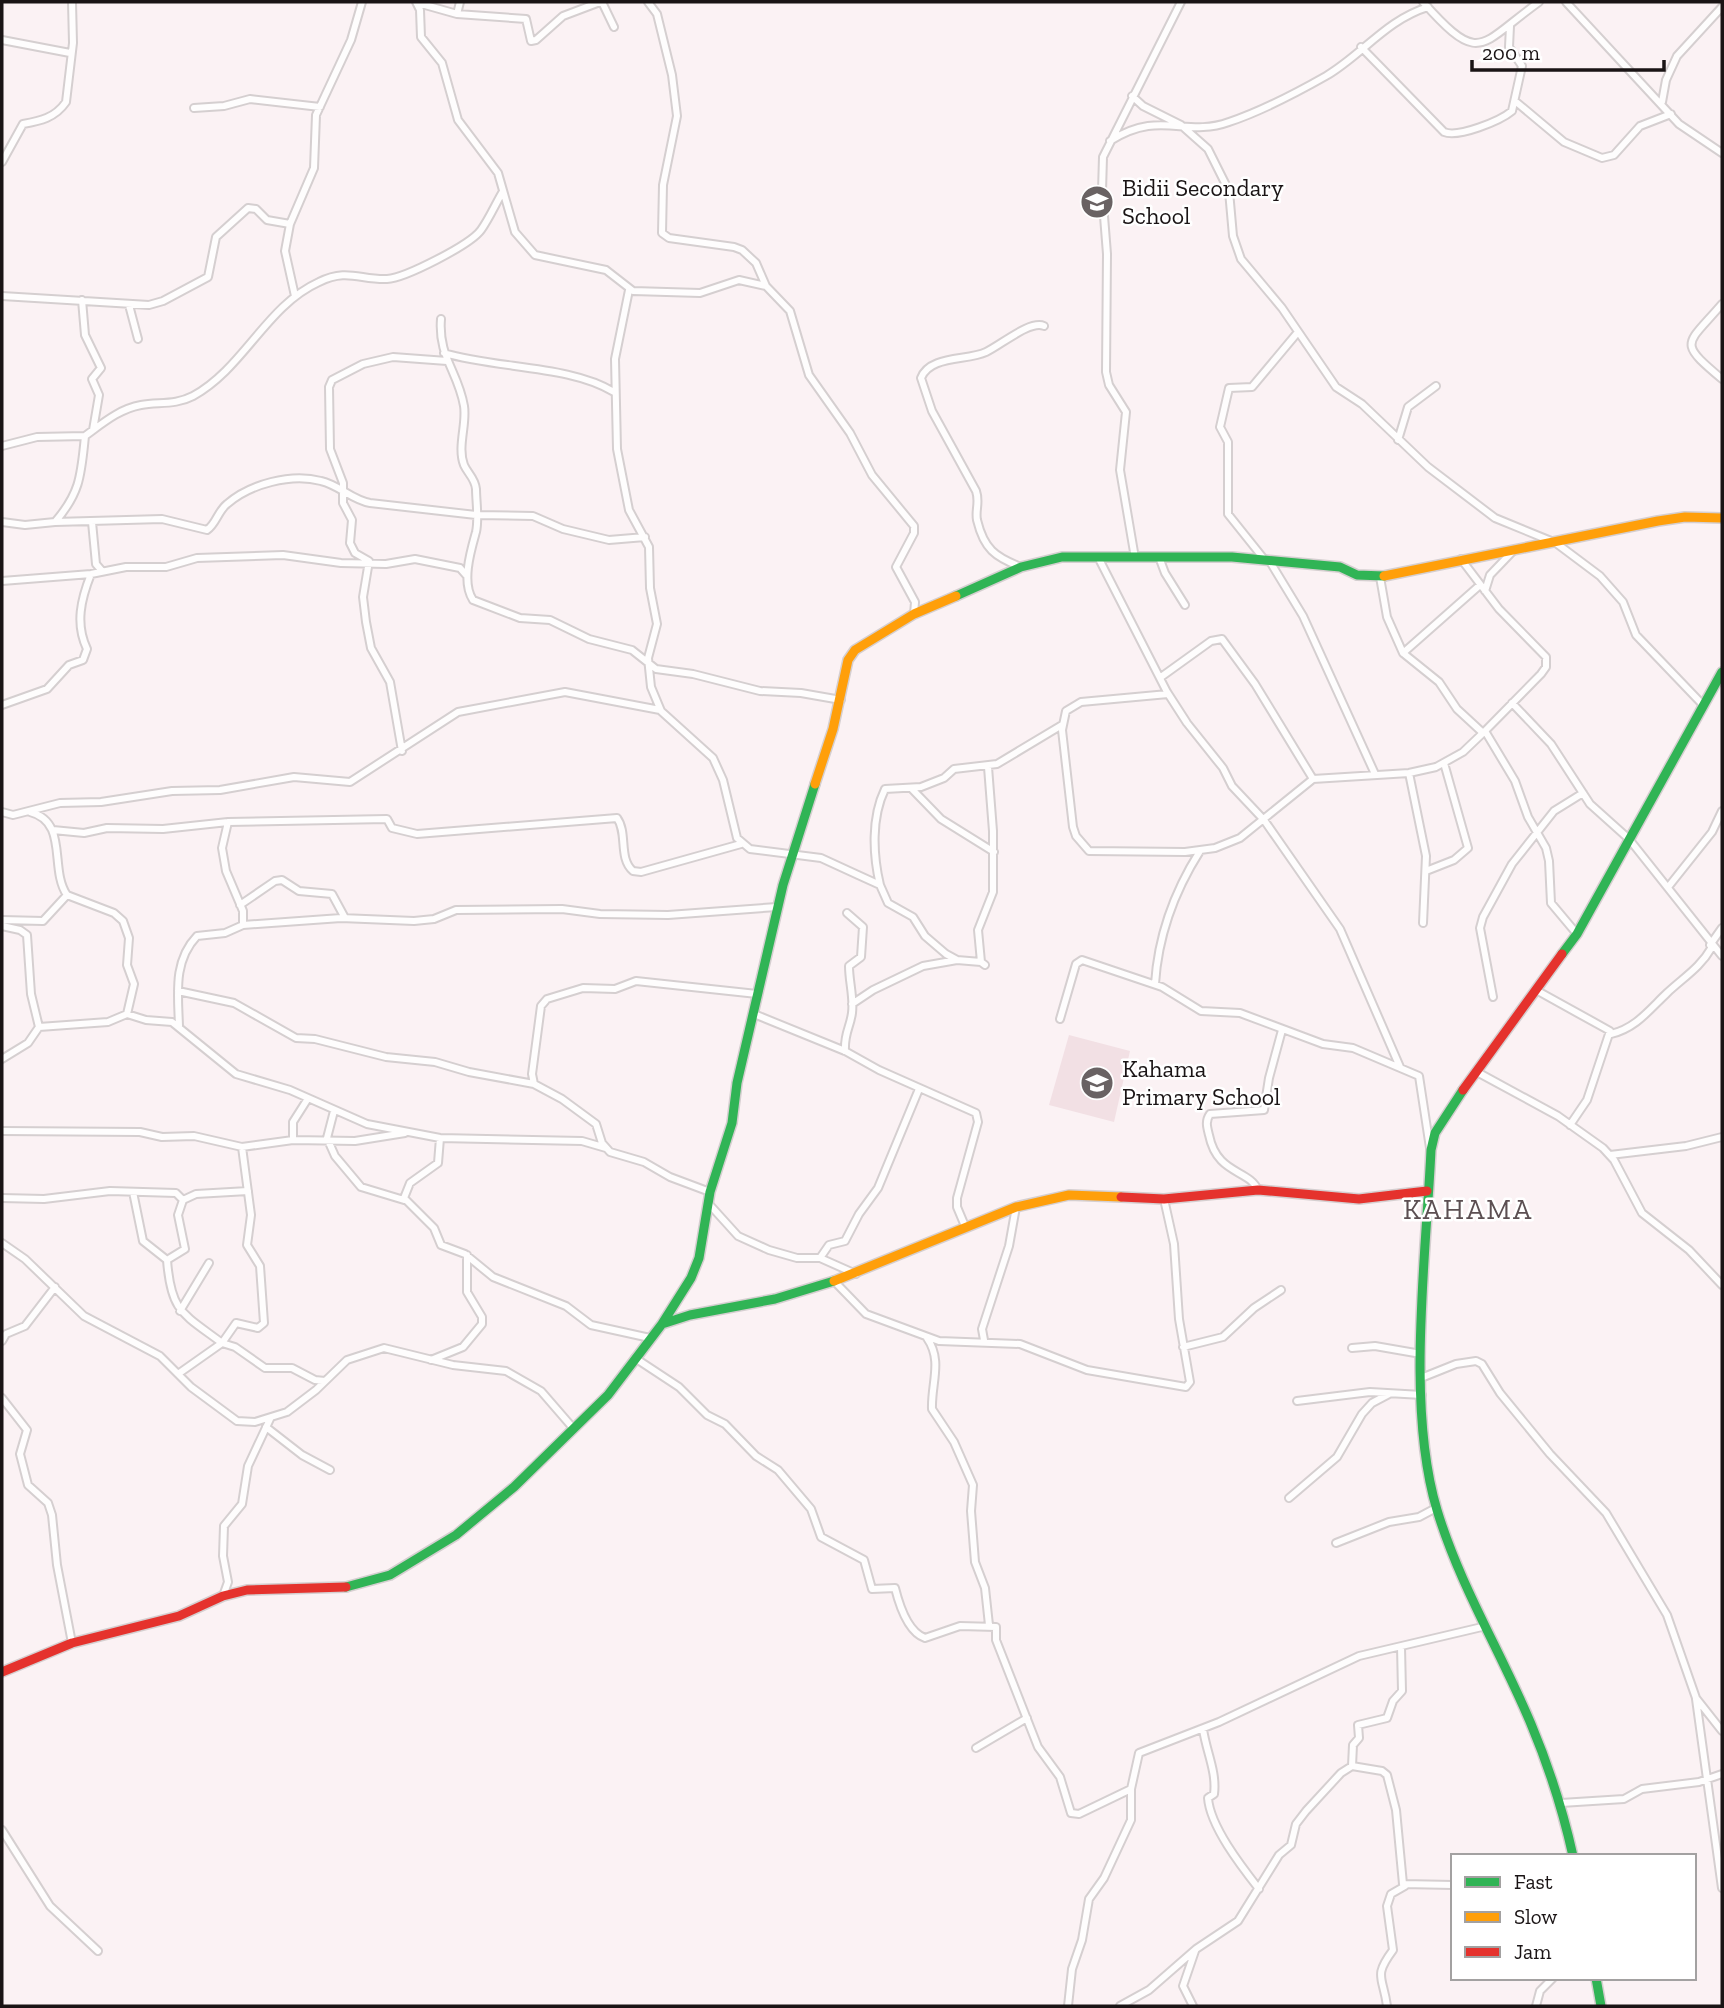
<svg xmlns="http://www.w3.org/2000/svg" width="1724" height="2008" viewBox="0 0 1724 2008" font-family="'Zilla Slab',serif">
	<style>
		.built { fill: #f2e0e4 }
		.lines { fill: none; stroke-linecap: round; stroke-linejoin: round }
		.street-casing { stroke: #d5cfd0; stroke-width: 10 }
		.fast-casing { stroke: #d5cfd0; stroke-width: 12 }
		.slow-casing { stroke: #d5cfd0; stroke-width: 12 }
		.jam-casing { stroke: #d5cfd0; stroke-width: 12 }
		.street { stroke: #fefdfd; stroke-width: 6 }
		.fast { stroke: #30b455; stroke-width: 9 }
		.slow { stroke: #ff9f0a; stroke-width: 9 }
		.jam { stroke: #e5322d; stroke-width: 9 }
		.labels { text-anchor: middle; stroke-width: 5; stroke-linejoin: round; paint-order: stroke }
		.poi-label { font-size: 24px; fill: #1a1415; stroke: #fff; text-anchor: start }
		.quarter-label { font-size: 28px; letter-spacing: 2px; fill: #5c4f52; stroke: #fff }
	</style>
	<rect width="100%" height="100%" fill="#fbf2f4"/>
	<!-- built -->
	<path class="built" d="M1069,1035L1130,1051L1114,1122L1049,1105Z"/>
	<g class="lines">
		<defs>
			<path id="street" d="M416,2L420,10L421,37L442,63L458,120L498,173L515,232L535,255L606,270L633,291L700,293L739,280L766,286
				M602,2L614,27
				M648,2L657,14L672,75L677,116L663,185L662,233L669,238L734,247L742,250L756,263L766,286L790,311L809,375L850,433L872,475L914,526V533L896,567L915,602L914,614
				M1423,2C1481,67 1479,45 1539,2
				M1566,2L1679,124L1722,153
				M418,3L457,14L526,19L531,41L536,40L563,16L600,2
				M457,14L460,2
				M2,40L70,53
				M1361,47L1444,132C1458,138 1500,121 1512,111L1522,66L1509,47L1510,26
				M1132,96L1143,106L1181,125L1208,149L1229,191L1233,236L1241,259L1282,308L1336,387L1362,404L1428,467L1495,518L1556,543L1600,576L1623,602L1636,635L1704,706
				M1515,101L1564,142L1602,158L1614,155L1640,126L1671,114
				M1662,102L1666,80L1677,56L1722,7
				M194,108L224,106L250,99L320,107
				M1110,141C1160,109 1185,138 1229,122C1262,111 1296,93 1326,76C1362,55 1386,20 1428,7
				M2,162L23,124C40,121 55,118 66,102L73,43L72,2
				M629,290L615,359L617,449L629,510L649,547L650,588L657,624L648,658L651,687L661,711L713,758L723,780L737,838L750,849L821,858L858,875L880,885L888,903L913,917L925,936L946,954L957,960L981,962L985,965
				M2,296L149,305L163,301L208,277L216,237L248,208L256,209L267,220L290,224
				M295,296L285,251L290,224L314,168L316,115L351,40L362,2
				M82,300L85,335L101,368L92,379L99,395L93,430
				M1722,304C1686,346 1677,341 1722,379
				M129,305L138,339
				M441,319C438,357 458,371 464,406C467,424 457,447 464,465C468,474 475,478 476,489C476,501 479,519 476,532C471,550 461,582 473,600L520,618L550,620L589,639L632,650L656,669L693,674L760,691L801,693L841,700
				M444,353C497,369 570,365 614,392
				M85,436C103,423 119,409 141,405C159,402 176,405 193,396C244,368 266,306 319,282C347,268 360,280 387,279C405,278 470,245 481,230C489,219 495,205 502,193
				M1398,440L1408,407L1436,386
				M2,446L37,437L85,436C81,474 81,492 55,522L25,525L2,522
				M55,522L162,519L207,530C216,524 218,511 227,504C250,484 291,473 321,481C339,485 352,500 370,503L476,515L533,516L563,529L609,540L645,537
				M92,522L96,564L102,571
				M1098,557L1167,692L1187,723L1223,768L1232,786L1264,820L1340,929L1400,1067
				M1159,557L1165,573L1185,605
				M1135,558L1120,470L1126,412L1109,385L1106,372L1107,254L1102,191L1103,157L1181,2
				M1264,559L1228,514V442L1220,427L1229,388L1252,387L1298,332
				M1269,560L1303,616L1375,774
				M1021,567C995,557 984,549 977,520C975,510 980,502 976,491L932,411L921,378C930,355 967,361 986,352C1001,345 1030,320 1044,326
				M1380,577L1387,617L1403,653L1439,682L1457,709L1483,733
				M2,581L91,574L126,567H166L197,558L283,555L341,563L386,564L415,559L460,568L467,576
				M1485,591L1490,575L1513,551
				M1403,653L1480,585
				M1161,677L1211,641L1222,639L1255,684L1313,779
				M1168,694L1081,702L1066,711L1062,730L1073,827L1076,836L1089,851L1185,852L1215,848L1240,838L1313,779L1409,773L1436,767L1463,752L1485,731L1541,674L1546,667V657L1499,609L1461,559
				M1512,703L1551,744L1590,804L1629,839L1722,956
				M2,705L47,689L69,665L83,660L87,649C75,624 81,599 91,574
				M1485,731L1515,781L1528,817L1546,848L1549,861L1551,903L1577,934
				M402,751L390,682L371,648L366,622L363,597L369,561L355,553L350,543L352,520L343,503V483L330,449L329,387L332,380L363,364L393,357L447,361
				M1409,773L1426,856L1423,923
				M911,788L941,819L994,852
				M2,812L13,815L60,803L101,802L172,791L220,790L294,777L350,782L458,712L565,692L660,710
				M30,812C69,822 49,869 67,895L114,913L123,921L129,938L127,965L134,984L127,1014
				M228,822L222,848L226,871L243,911V925
				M53,830L84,833L107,828L163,829L228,822L387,819L392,828L417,834L617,818C628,833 618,858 633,871L641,872L741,844
				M1426,871L1454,860L1468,848L1444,763
				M880,885C873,855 871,818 885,789L921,787L944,778L954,769L997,764L1062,725
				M1669,886L1712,832L1722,811
				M240,905L275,881L282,880L299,891L332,894L345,918
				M2,920L43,921L67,895
				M2,926L20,930L27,935L31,994L39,1027
				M1710,945L1722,928
				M981,962L978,930L993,892V831L988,767
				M1155,984C1158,937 1174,892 1200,851
				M1536,990L1610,1031L1587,1100L1570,1125
				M178,991L234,1003L296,1038L315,1039L386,1057L435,1062L469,1072L534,1084L562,1099L596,1124L602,1143L610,1152L644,1162L670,1177L710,1192
				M1493,997L1480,928L1483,917L1512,864L1554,811L1583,793
				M852,1004L873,990L923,966L957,960
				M754,1014L845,1051L879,1070L976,1113L978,1122L957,1198V1207L965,1226
				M1060,1019L1076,964L1082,960L1162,987L1201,1011L1240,1013L1323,1044L1353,1048L1419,1076L1430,1148
				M179,1026C178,994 173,961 197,936L225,933L243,925L341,918L414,921L434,919L456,910L562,909L600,914L668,915L777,907
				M1611,1034C1636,1028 1649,1010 1667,993C1684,977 1700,968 1712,947
				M845,1051C844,1033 850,1028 852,1013C854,997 849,982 849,966L861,957L863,927L847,913
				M2,1059L28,1043L39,1027L108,1022L127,1014L146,1020L172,1022L236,1074L290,1090L367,1124L440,1138L582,1141L606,1148
				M1477,1072L1558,1116L1603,1148L1614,1160L1642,1213L1689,1250L1722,1285
				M534,1084L532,1074L541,1006L547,999L583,988L615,989L636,981L757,994
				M334,1111L327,1138L335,1156L361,1187L404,1200
				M2,1131L140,1132L162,1137L194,1136L242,1147L293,1140L355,1141L405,1133
				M440,1138L438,1163L410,1183L404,1198L434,1228L441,1245L465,1254L493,1277L566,1306L591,1325L650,1338
				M293,1140V1122L307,1100
				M1610,1155L1686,1146L1722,1137
				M1258,1190C1249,1169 1217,1175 1209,1135C1207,1127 1205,1121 1210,1114L1264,1110L1269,1078L1282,1030
				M133,1192L143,1241L167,1260C171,1312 182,1313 222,1343L236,1323L258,1328L264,1323L260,1266L247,1245L251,1215L242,1147
				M2,1198L44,1199L110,1191L176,1193L183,1200
				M709,1204L738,1236L769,1250L797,1258H820L856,1274
				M2,1243L25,1259L84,1316L160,1356L191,1387L237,1421L255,1422L287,1412L316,1390L347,1360L384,1348L453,1365L506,1371L541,1391L573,1428
				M820,1258L829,1245L845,1241L859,1214L878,1188L919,1089
				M167,1260L185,1249L178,1215L183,1200L196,1194L248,1191
				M834,1281L866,1314L939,1341L1020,1344L1087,1370L1186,1387L1190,1382L1179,1319L1174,1244L1164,1199
				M180,1311L209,1263
				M927,1338C943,1361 931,1383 932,1409L954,1442L973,1485L971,1511L975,1562L985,1588L989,1625
				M984,1340L982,1329L1009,1246L1016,1207
				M2,1341L6,1334L25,1326L55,1287
				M1183,1347L1223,1337L1254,1308L1281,1290
				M1352,1348L1375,1346L1421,1354
				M635,1358L679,1387L707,1415L725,1424L756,1456L778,1470L811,1509L821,1537L864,1560L872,1589L895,1588C899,1604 908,1632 925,1638L960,1626L996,1627V1640L1038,1747L1060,1777L1071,1813L1079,1814L1131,1789
				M431,1360L463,1347L482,1324V1317L467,1292V1255
				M178,1374L222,1343L235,1347L265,1368H292L315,1380L325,1381
				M1421,1378L1456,1364L1476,1361L1482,1364L1500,1393L1550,1454L1606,1513L1667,1615L1696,1698L1722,1731
				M2,1398L27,1430L20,1454L28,1485L48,1503L52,1515L57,1565L72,1643
				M1297,1401L1370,1392L1422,1395
				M266,1427L302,1455L330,1470
				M1289,1498L1337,1457L1362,1414L1372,1403L1389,1394
				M1336,1543L1389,1522L1419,1517L1436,1508
				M223,1596L228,1582L223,1556L224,1526L242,1504L248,1466L270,1419
				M1696,1699L1722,1888
				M1203,1729C1206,1751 1217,1772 1214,1794L1208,1798C1210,1826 1241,1866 1259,1889
				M976,1748L1027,1718
				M1352,1766L1382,1771L1387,1775L1396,1810L1403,1884L1453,1885
				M1561,1803L1624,1799L1642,1789L1699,1782L1722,1774
				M2,1830L50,1906L98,1951
				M1068,2006L1072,1969L1082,1940L1089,1899L1104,1878L1131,1820V1789L1139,1753L1219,1722L1359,1656L1482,1627
				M1120,2006L1149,1990L1196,1949L1238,1921L1279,1855L1291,1845L1296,1824L1306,1811L1341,1773L1352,1766L1353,1745L1359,1738L1358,1725L1387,1718L1393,1701L1402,1691L1401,1647
				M1193,2006L1183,1986L1195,1951
				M1387,2006C1383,1976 1373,1977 1393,1950L1387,1906L1391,1894L1405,1886
				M1536,2006L1540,1991L1553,1978"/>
			<path id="fast" d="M956,596L1021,567L1062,557H1232L1340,567L1357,575L1384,576
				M1562,954L1577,934L1722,672
				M1463,1090L1435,1133L1431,1150C1426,1258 1406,1407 1437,1510C1460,1586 1501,1652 1531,1724C1549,1767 1563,1811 1573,1856
				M662,1324L691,1278L699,1258L710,1192L732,1123L737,1083L783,885L815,784
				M346,1587L390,1575L456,1535L514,1487L608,1395L662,1324L690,1315L775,1299L834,1281
				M1596,1978L1601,2006"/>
			<path id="slow" d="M1384,576L1658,521L1685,517L1722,518
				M815,784L833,729L848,660L855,650L914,614L956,596
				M834,1281L1016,1207L1069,1195L1121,1197"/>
			<path id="jam" d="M1463,1090L1562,954
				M1121,1197L1164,1199L1258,1190L1359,1199L1427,1191
				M2,1672L72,1643L179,1616L223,1596L247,1590L346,1587"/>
		</defs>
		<!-- street casing -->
		<use href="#street" class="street-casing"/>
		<!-- fast casing -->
		<use href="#fast" class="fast-casing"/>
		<!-- slow casing -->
		<use href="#slow" class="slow-casing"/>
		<!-- jam casing -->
		<use href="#jam" class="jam-casing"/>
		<!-- street -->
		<use href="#street" class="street"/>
		<!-- fast -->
		<use href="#fast" class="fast"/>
		<!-- slow -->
		<use href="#slow" class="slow"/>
		<!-- jam -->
		<use href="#jam" class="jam"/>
	</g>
	<!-- icons -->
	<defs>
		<symbol id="school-disc" viewBox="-11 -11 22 22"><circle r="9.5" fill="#696263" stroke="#fff"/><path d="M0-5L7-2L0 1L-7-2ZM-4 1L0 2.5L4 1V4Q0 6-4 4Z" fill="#fff"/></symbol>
	</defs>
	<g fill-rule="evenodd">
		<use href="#school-disc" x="1078" y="183" width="38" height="38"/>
		<use href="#school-disc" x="1078" y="1064" width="38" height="38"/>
	</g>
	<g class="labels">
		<!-- poi labels -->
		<g class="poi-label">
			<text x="1122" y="196">Bidii Secondary<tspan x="1122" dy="28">School</tspan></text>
			<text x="1122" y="1077">Kahama<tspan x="1122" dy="28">Primary School</tspan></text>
		</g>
		<!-- quarter labels -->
		<g class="quarter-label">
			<text x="1468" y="1219">KAHAMA</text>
		</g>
	</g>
	<!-- border -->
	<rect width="1724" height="2008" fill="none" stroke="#1a1415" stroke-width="7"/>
	<!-- legend -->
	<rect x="1451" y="1854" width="245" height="126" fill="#ffffff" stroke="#a3a1a1" stroke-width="2"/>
	<rect x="1465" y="1877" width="35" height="10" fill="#30b455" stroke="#a3a1a1" stroke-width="2"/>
	<text x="1514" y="1889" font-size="21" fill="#1a1415">Fast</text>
	<rect x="1465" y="1912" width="35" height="10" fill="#ff9f0a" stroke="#a3a1a1" stroke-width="2"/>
	<text x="1514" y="1924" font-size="21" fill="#1a1415">Slow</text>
	<rect x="1465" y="1947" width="35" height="10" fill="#e5322d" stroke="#a3a1a1" stroke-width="2"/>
	<text x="1514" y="1959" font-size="21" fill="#1a1415">Jam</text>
	<!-- scale -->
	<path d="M1472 60v10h192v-10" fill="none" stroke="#1a1415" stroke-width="3.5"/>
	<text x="1482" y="60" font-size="21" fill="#1a1415" stroke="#ffffff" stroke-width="5" paint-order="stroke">200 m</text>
</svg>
